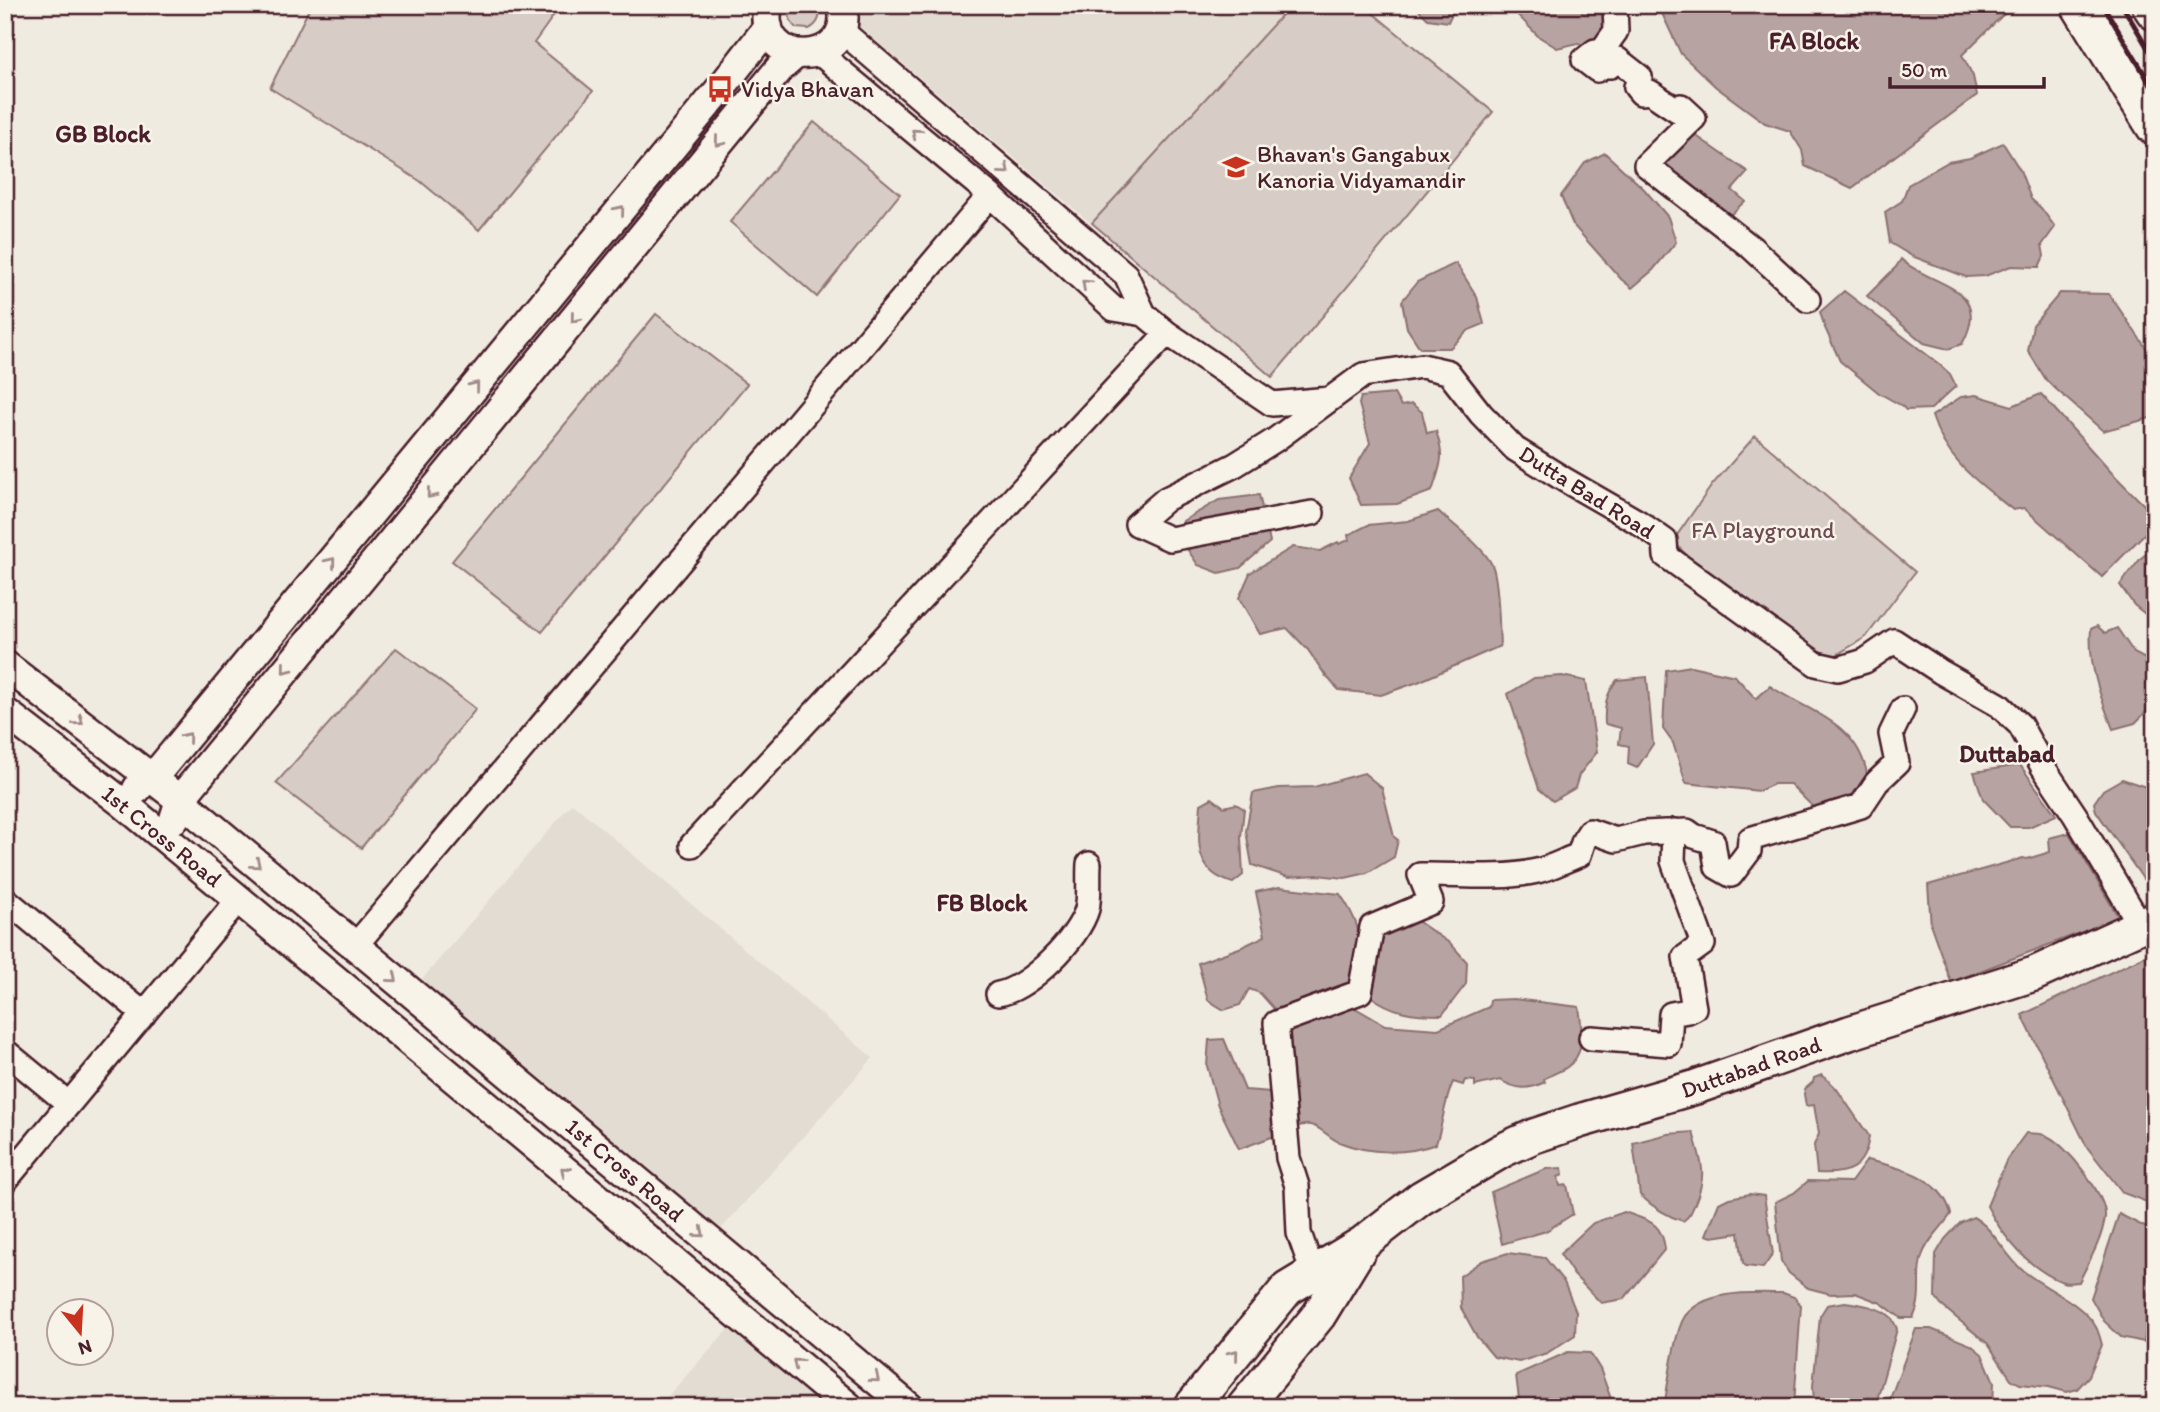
<svg xmlns="http://www.w3.org/2000/svg" width="2160" height="1412" viewBox="0 0 2160 1412" font-family="Itim,sans-serif">
	<style>
		.built { fill: #e3dcd2 }
		.green { fill: #d8cdc6; stroke: #917678; stroke-width: 2 }
		.water { fill: #b7a4a2; stroke: #8b6f72; stroke-width: 2 }
		.lines { fill: none; stroke-linecap: round; stroke-linejoin: round }
		.minor-casing { stroke: #4a1f2b; stroke-width: 28 }
		.tertiary-casing { stroke: #4a1f2b; stroke-width: 33 }
		.secondary-casing { stroke: #4a1f2b; stroke-width: 38 }
		.primary-casing { stroke: #4a1f2b; stroke-width: 42 }
		.minor { stroke: #f7f3e8; stroke-width: 23 }
		.tertiary { stroke: #f7f3e8; stroke-width: 28 }
		.secondary { stroke: #f7f3e8; stroke-width: 33 }
		.primary { stroke: #f7f3e8; stroke-width: 37 }
		.rail { stroke: #4a1f2b; stroke-width: 5 }
		.oneway { stroke: #a0898a }
		.labels { text-anchor: middle; stroke-width: 5; stroke-linejoin: round; paint-order: stroke }
		.poi-label { font-size: 23px; fill: #4a1f2b; stroke: #f7f3e8; text-anchor: start }
		.street-label { font-size: 23px; fill: #4a1f2b; stroke: #f7f3e8 }
		.park-label { font-size: 23px; fill: #6e4a52; stroke: #f7f3e8 }
		.neighbourhood-label { font-size: 24px; font-weight: bold; fill: #4a1f2b; stroke: #f7f3e8 }
	</style>
	<rect width="100%" height="100%" fill="#f0ebe0"/>
	<filter id="ink" filterUnits="userSpaceOnUse"><feTurbulence type="fractalNoise" baseFrequency=".0143" numOctaves="2"/><feDisplacementMap in="SourceGraphic" scale="14" xChannelSelector="R" yChannelSelector="G"/><feConvolveMatrix kernelMatrix="1 2 1 2 8 2 1 2 1" color-interpolation-filters="sRGB"/></filter>
	<g filter="url(#ink)">
		<!-- built -->
		<path class="built" d="M858,5H1363L1493,112L1272,377L860,27Z
			M572,803L873,1058L714,1237L418,984Z
			M730,1327L827,1407H658Z"/>
		<!-- green -->
		<path class="green" d="M311,5H561L534,43L593,91L479,230L420,181L270,88Z
			M792,5H817C822,15 819,24 809,29L796,28C789,21 787,14 792,5Z
			M1291,5H1363L1493,112L1272,377L1092,223Z
			M814,122L900,194L817,297L730,222Z
			M656,314L747,384L542,632L452,561Z
			M1755,436L1915,572L1866,637L1836,655L1819,653L1691,560L1673,541L1712,485Z
			M396,648L476,709L361,848L276,783Z"/>
		<!-- water -->
		<path class="water" d="M1414,5H1456L1448,22L1428,19Z
			M1496,5H1613L1598,50L1578,43L1557,48L1538,36L1514,11Z
			M1658,5H2008L2009,9L1962,55L1973,76L1977,95L1852,188L1805,166L1802,150L1790,131L1765,123L1716,87L1681,54Z
			M1685,128L1748,172L1732,190L1745,201L1725,220L1653,164Z
			M2003,143L2020,170L2031,199L2041,208L2055,227L2042,245L2044,256L2039,267L2011,266L1985,276L1966,277L1912,256L1890,243L1885,212L1902,201L1908,185L1948,162L1970,158Z
			M1605,153L1644,189L1668,217L1676,242L1653,270L1632,288L1621,279L1573,225L1561,196L1585,163Z
			M1901,259C1928,286 1995,285 1962,344L1948,349L1924,343L1867,296L1896,267Z
			M1456,263L1477,297L1484,324L1469,330L1450,348H1420L1407,328L1402,301L1417,282Z
			M1844,291L1939,364L1950,374L1956,386L1931,409L1906,410L1902,406L1879,393L1840,361L1825,328L1820,312Z
			M2060,293L2109,294L2155,361V412L2150,418L2103,431L2047,381L2028,351L2033,325Z
			M1394,394L1401,406L1412,404L1422,412L1427,433L1436,431C1445,458 1441,464 1432,491L1397,504L1361,505L1349,478L1370,443L1359,404L1361,397Z
			M2041,394L2111,472L2149,510L2154,524L2102,577L2024,508L2013,510C1978,482 1946,461 1932,416L1961,397L1976,395L2012,406Z
			M1259,495L1270,542L1240,568L1219,573L1198,565L1179,537L1183,521L1219,500Z
			M1438,511C1453,525 1483,546 1492,565C1499,579 1499,628 1500,646L1418,682L1381,695L1339,690L1326,676L1308,650L1287,628L1260,634L1239,598L1250,573L1293,547L1320,551L1338,542L1339,544L1349,540L1348,535L1368,525L1408,521Z
			M2155,547V622L2134,605L2120,585L2141,558Z
			M2097,626L2105,633L2117,628L2134,653L2155,664V703L2135,723L2113,729C2100,696 2088,664 2091,629Z
			M1691,666L1735,676L1756,699L1770,686C1808,712 1853,720 1866,769C1868,777 1867,787 1867,796L1841,804L1814,808L1790,784H1774L1759,791L1686,783L1673,743L1663,729L1666,670Z
			M1562,676L1586,681L1597,752L1579,775L1575,788L1553,801L1539,789L1508,694L1534,678Z
			M1647,677L1653,744L1637,768L1628,764L1629,746L1619,744L1621,728L1605,724C1604,706 1606,694 1617,680Z
			M2020,765L2056,815L2029,827H2010L1983,799L1974,772Z
			M1364,773L1382,788L1394,837L1398,840L1394,857L1367,873L1345,878L1317,875L1288,877L1252,865L1246,831L1253,793L1279,788L1314,787Z
			M2122,779L2155,790V896L2096,811L2094,803L2103,790Z
			M1212,798L1224,807L1236,804L1244,809L1241,837L1243,875L1233,883C1191,871 1199,839 1201,804Z
			M2069,833L2119,918L1951,982L1931,926L1928,885L2023,858L2027,859L2050,852L2049,838Z
			M1279,887L1340,894C1366,932 1361,943 1353,985L1276,1011L1260,993L1249,989L1240,1005L1224,1010L1208,1000L1198,963L1242,947L1265,936L1256,892Z
			M1416,920L1451,944L1467,962L1466,984L1442,1015C1413,1015 1393,1013 1369,995L1383,932Z
			M2155,951V1205L2123,1193L2087,1147L2022,1015Z
			M1514,999L1579,1007C1582,1029 1587,1056 1564,1069C1558,1072 1551,1075 1544,1079L1545,1082C1528,1090 1517,1090 1500,1080L1475,1086V1081L1465,1080L1463,1085L1453,1082C1444,1102 1443,1123 1436,1144C1406,1155 1369,1154 1339,1142C1329,1138 1320,1126 1310,1125C1306,1124 1299,1126 1294,1127L1285,1029L1350,1005L1385,1025L1438,1029L1489,1007L1490,1000Z
			M1224,1039L1245,1090L1271,1092L1277,1135L1239,1149L1218,1106L1207,1066L1209,1040Z
			M1822,1075L1836,1088L1869,1136C1865,1169 1848,1175 1817,1173L1814,1145L1819,1134L1814,1105L1806,1106L1804,1094L1805,1089L1813,1082L1814,1078Z
			M1693,1132C1701,1162 1708,1173 1695,1203C1692,1211 1690,1216 1683,1221C1666,1216 1653,1207 1640,1195L1633,1143L1668,1134Z
			M2026,1133C2032,1134 2041,1133 2047,1136C2066,1144 2107,1196 2105,1217C2102,1240 2089,1261 2079,1282C2073,1282 2067,1284 2063,1282C2030,1270 2002,1236 1987,1206L2007,1159Z
			M1867,1160C1899,1167 1942,1177 1951,1214C1942,1228 1927,1240 1922,1256C1915,1276 1924,1297 1913,1318H1901L1881,1303L1855,1293L1831,1294L1808,1288L1789,1273L1781,1261L1775,1202L1794,1193L1808,1181L1851,1182Z
			M1562,1168L1563,1175L1558,1177L1560,1186L1567,1185L1573,1214L1546,1231L1502,1244L1491,1192L1546,1169Z
			M1750,1194L1764,1196L1773,1254L1763,1268L1746,1266L1743,1263L1739,1233L1712,1237L1706,1235L1719,1203L1729,1198Z
			M1624,1212C1648,1221 1662,1221 1665,1249L1624,1299L1601,1303L1574,1275L1560,1254L1593,1223Z
			M2119,1214L2155,1232V1278L2144,1342L2121,1337L2104,1321L2091,1298Z
			M1973,1217C1992,1227 2004,1253 2021,1269C2042,1288 2085,1303 2097,1329C2099,1334 2101,1340 2102,1345L2089,1376L2077,1389L2067,1392L2049,1387L2020,1384L2011,1379L1988,1344L1941,1305L1935,1297L1936,1254L1945,1239L1960,1223Z
			M1508,1253L1545,1258L1564,1282L1576,1312L1575,1335L1547,1353L1519,1362L1494,1357L1477,1337L1461,1308L1460,1276L1482,1261Z
			M1783,1293L1794,1297L1801,1305L1794,1405L1772,1407H1664C1668,1386 1674,1332 1685,1316C1707,1289 1752,1293 1783,1293Z
			M1845,1302C1860,1304 1881,1307 1892,1318C1892,1319 1897,1328 1897,1329L1875,1407H1827L1814,1404L1813,1386L1820,1316L1827,1305Z
			M1916,1329H1931L1971,1345L1982,1354L1994,1382L1993,1407H1887Z
			M1568,1352L1590,1353L1600,1369L1614,1407H1520L1516,1375Z"/>
		<g class="lines">
			<defs>
				<path id="minor" d="M1615,5L1616,31L1601,52L1595,51L1584,60L1597,70L1607,64L1610,66L1617,59L1640,77L1636,87L1641,93L1650,92L1677,110L1681,106L1694,118L1646,165L1752,248L1808,300
					M841,30L1126,275L1144,314L1167,333L1272,404L1330,399
					M818,52L990,195L1114,309L1144,314
					M1312,513L1170,539L1137,524L1166,499L1235,465L1275,440L1363,375L1422,366L1448,372L1481,414L1515,449L1565,480L1638,522L1665,541L1666,556L1816,664L1838,669L1865,661L1894,641L1941,672L1999,705L2020,725L2043,767L2075,815L2141,926
					M692,845L1167,333
					M5,899L144,1014
					M355,946L990,195
					M998,994C1029,989 1079,938 1087,909C1090,897 1088,877 1089,864
					M1591,1038L1669,1044L1671,1014L1688,1011L1694,1008L1685,957L1703,944L1673,861L1674,831
					M5,1051L69,1104
					M5,1181L239,899
					M1313,1273L1299,1233L1297,1186L1288,1158L1276,1023L1360,992L1372,927L1431,902L1420,875C1459,874 1498,880 1537,871C1551,868 1565,860 1579,855L1584,840L1590,831L1616,840L1644,833L1687,831L1694,836L1713,842L1717,867L1731,875L1749,851L1750,839L1861,806L1877,782L1897,763L1891,734L1903,709"/>
				<path id="tertiary" d="M768,5C753,71 857,69 842,5
					M5,665L180,800L909,1407
					M5,712L124,804L849,1407
					M137,789L148,775L160,769L720,89L768,27
					M174,819L180,800L187,791L780,68L796,54"/>
				<path id="secondary" d="M1191,1407L1287,1289L1363,1243L1421,1198L1503,1150L1534,1136L1579,1121L1696,1087L1849,1033L2034,974L2155,919
					M1244,1407L1319,1315L1360,1248"/>
				<path id="primary" d="M2080,5L2155,126
					M2151,5L2155,11"/>
			</defs>
			<!-- minor casing -->
			<use href="#minor" class="minor-casing"/>
			<!-- tertiary casing -->
			<use href="#tertiary" class="tertiary-casing"/>
			<!-- secondary casing -->
			<use href="#secondary" class="secondary-casing"/>
			<!-- primary casing -->
			<use href="#primary" class="primary-casing"/>
			<!-- minor -->
			<use href="#minor" class="minor"/>
			<!-- tertiary -->
			<use href="#tertiary" class="tertiary"/>
			<!-- secondary -->
			<use href="#secondary" class="secondary"/>
			<!-- primary -->
			<use href="#primary" class="primary"/>
			<!-- rail -->
			<path class="rail" d="M2103,5L2155,92
				M2122,5L2155,60"/>
		</g>
		<!-- one-way arrows -->
		<defs><path id="oneway-chevron" d="M-2-3.5L2.5 0L-2 3.5" fill="none" stroke-width="1.6" stroke-linecap="round" stroke-linejoin="round" transform="scale(1.75)"/></defs>
		<g class="oneway">
			<use href="#oneway-chevron" transform="translate(916 133) rotate(-140)"/>
			<use href="#oneway-chevron" transform="translate(719 142) rotate(130)"/>
			<use href="#oneway-chevron" transform="translate(1005 170) rotate(41)"/>
			<use href="#oneway-chevron" transform="translate(620 210) rotate(-51)"/>
			<use href="#oneway-chevron" transform="translate(1086 284) rotate(-138)"/>
			<use href="#oneway-chevron" transform="translate(575 318) rotate(129)"/>
			<use href="#oneway-chevron" transform="translate(475 386) rotate(-51)"/>
			<use href="#oneway-chevron" transform="translate(431 494) rotate(129)"/>
			<use href="#oneway-chevron" transform="translate(331 562) rotate(-51)"/>
			<use href="#oneway-chevron" transform="translate(286 669) rotate(129)"/>
			<use href="#oneway-chevron" transform="translate(79 721) rotate(38)"/>
			<use href="#oneway-chevron" transform="translate(187 737) rotate(-51)"/>
			<use href="#oneway-chevron" transform="translate(256 864) rotate(40)"/>
			<use href="#oneway-chevron" transform="translate(393 978) rotate(40)"/>
			<use href="#oneway-chevron" transform="translate(565 1171) rotate(-140)"/>
			<use href="#oneway-chevron" transform="translate(700 1233) rotate(40)"/>
			<use href="#oneway-chevron" transform="translate(1234 1354) rotate(-51)"/>
			<use href="#oneway-chevron" transform="translate(797 1363) rotate(-140)"/>
			<use href="#oneway-chevron" transform="translate(875 1378) rotate(40)"/>
		</g>
	</g>
	<!-- icons -->
	<defs>
		<symbol id="bus-bare" viewBox="-9 -9 18 18"><path d="M-5-6H5V4H4V6H2V4H-2V6H-4V4H-5ZM-3.5-4V0h7V-4ZM-3.5 1.2v1.5H-2V1.2ZM2 1.2v1.5H3.5V1.2Z" fill="#c8321e" stroke="#f7f3e8" stroke-width="2.5" paint-order="stroke"/></symbol>
		<symbol id="school-bare" viewBox="-9 -9 18 18"><path d="M0-5L7-2L0 1L-7-2ZM-4 1L0 2.5L4 1V4Q0 6-4 4Z" fill="#c8321e" stroke="#f7f3e8" stroke-width="2.5" paint-order="stroke"/></symbol>
	</defs>
	<g fill-rule="evenodd">
		<use href="#bus-bare" x="701" y="70" width="38" height="38"/>
		<use href="#school-bare" x="1217" y="148" width="38" height="38"/>
	</g>
	<g class="labels">
		<!-- poi labels -->
		<g class="poi-label">
			<text x="741" y="97">Vidya Bhavan</text>
			<text x="1257" y="162">Bhavan's Gangabux<tspan x="1257" dy="26">Kanoria Vidyamandir</tspan></text>
		</g>
		<!-- street labels -->
		<g class="street-label">
			<text transform="translate(1587 492) rotate(32)" y="8">Dutta Bad Road</text>
			<text transform="translate(162 836) rotate(39)" y="8">1st Cross Road</text>
			<text transform="translate(1751 1067) rotate(-19)" y="8">Duttabad Road</text>
			<text transform="translate(625 1170) rotate(40)" y="8">1st Cross Road</text>
		</g>
		<!-- park labels -->
		<g class="park-label">
			<text x="1763" y="538">FA Playground</text>
		</g>
		<!-- neighbourhood labels -->
		<g class="neighbourhood-label">
			<text x="1814" y="49">FA Block</text>
			<text x="103" y="142">GB Block</text>
			<text x="2007" y="762">Duttabad</text>
			<text x="982" y="911">FB Block</text>
		</g>
	</g>
	<!-- margin -->
	<rect width="2160" height="1412" fill="none" stroke="#f7f3e8" stroke-width="28"/>
	<rect x="14" y="14" width="2132" height="1384" fill="none" stroke="#4a1f2b" stroke-width="2.5" filter="url(#ink)"/>
	<!-- north arrow -->
	<g transform="translate(80 1332) rotate(162)"><circle r="33" fill="#f7f3e8" stroke="#b29e9c" stroke-width="2"/>
	<path d="M0-5L12 26L0 18L-12 26Z" fill="#c8321e"/>
	<text y="-10" font-size="19" font-weight="bold" text-anchor="middle" fill="#4a1f2b">N</text>
	</g>
	<!-- scale -->
	<path d="M1890 77v10h154v-10" fill="none" stroke="#4a1f2b" stroke-width="3.5"/>
	<text x="1901" y="77" font-size="21" fill="#4a1f2b" stroke="#f7f3e8" stroke-width="5" paint-order="stroke">50 m</text>
</svg>
